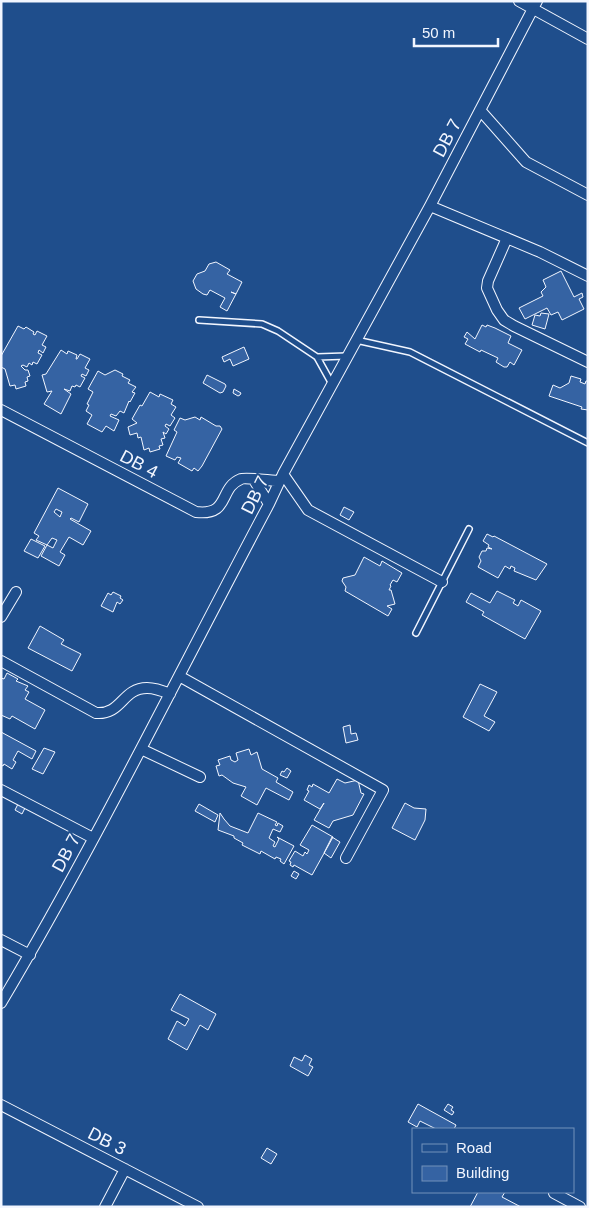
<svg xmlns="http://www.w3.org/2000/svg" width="589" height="1208" viewBox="0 0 589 1208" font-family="Helvetica,sans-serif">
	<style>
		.building { fill: #3563a3; stroke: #f2f6ff; fill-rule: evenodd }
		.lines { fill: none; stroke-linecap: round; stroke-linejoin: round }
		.lane-casing { stroke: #f2f6ff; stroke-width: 8 }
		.street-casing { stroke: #f2f6ff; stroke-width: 12 }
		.lane { stroke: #1f4e8c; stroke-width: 5 }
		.street { stroke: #1f4e8c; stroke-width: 10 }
		.labels { text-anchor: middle; stroke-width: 4; stroke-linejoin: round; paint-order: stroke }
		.street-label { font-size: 18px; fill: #f2f6ff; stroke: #1f4e8c }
	</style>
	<rect width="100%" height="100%" fill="#1f4e8c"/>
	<!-- building -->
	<path class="building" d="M216,262L230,270L227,274L242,282L236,294L231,292L236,294L227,311L220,307L225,298L210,290L207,295L203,294L196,289L193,281L197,274L205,271L209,264Z
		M561,271L574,297L582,293L583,297L579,299L584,309L562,320L558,312L551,315L547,308L525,319L519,308L543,296L541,292L546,287L543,280Z
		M541,313L549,314L545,329L532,325L535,315L540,316Z
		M482,325L486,327L487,325L495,328L511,336L508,343L522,350L514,365L510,362L507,367H504L496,362L498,358L481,350L480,352L465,344L468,339L464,337L467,332L475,339Z
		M18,326L24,329L26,327L34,332L33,334L35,335L37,331L47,336L42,345L46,347L43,353L39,350L38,353L42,355L37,364L33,362L32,365L29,363L27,367L23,365L21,366L25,370H28L30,376L27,377L28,381L25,382L26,386L16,389L15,385L10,386L5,369L1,367V356Z
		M244,347L249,359L233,366L230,359L224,362L222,357Z
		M61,350L67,354L68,351L77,355L76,359H77L80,354L90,359L85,368L89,370L86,376L82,374L81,376L85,378L80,387L76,385L75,387L72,386L70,391L64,389L71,394L61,414L44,404L52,391L47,392L42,375L46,374Z
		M115,370L123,374L122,376L130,380L128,383L136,387L132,392L135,393L130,402L129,401L124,413L120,411L116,416L111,414L110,416L119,420L114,431L106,426L102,432L87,424L92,415L86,411L89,405L87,404L93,392L88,389L98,371L105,375Z
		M207,375L225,384L226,386L223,392L220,393L203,383Z
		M571,376L581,379L580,382L585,384L586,381H588V410L581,409L582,407L549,396L553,385L560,388L569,383Z
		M234,389L241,393L240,395L238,396L233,393Z
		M150,392L159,397L160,394L173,400L171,404L176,407L171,415L175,418L170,426L166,424L165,426L169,429L166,434L163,432L165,438L161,439L163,445L159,446L160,449L150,452L149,448L144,450L141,437L138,438L137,433L130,435L128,427L137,423L132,419L140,405L142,406Z
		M195,417L200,420L201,417L216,426H220L222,429L202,466L198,471L194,468L192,471L178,463L181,458L177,457L175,460L166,456L177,432L174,430L180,418L185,420Z
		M58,488L88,504L79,522L71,518L70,519L91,531L83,545L69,537L60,552L65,555L59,566L41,556L47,545L36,540L39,536L34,533ZM56,509L62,512L60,517L54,512ZM52,538L57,540L53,548L47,545Z
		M344,507L354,512L349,520L340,515Z
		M487,534L493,537L494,536L547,564L536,580L514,571L515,568L511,566L510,569L505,566L498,578L478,567L481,561L479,557L482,551H486L487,548L492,549L488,547L489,545L483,541Z
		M31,539L45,546L38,558L24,551Z
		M364,557L380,566L382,561L402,573L397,582L393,580L390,585L391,586L389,590H391L395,604L387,606L392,609L388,616L345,591L346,587L342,581L343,578L355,575Z
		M497,591L515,600L513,603L518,606L521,600L541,611L525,639L482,615L484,612L466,602L471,593L490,603Z
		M113,592L121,596L120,598L123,600L120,604L117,602L113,612L101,606L108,593L111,595Z
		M40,626L64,640L61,644L81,654L72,671L28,648Z
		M7,673L18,679L16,681L28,686L25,690L29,692L25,699L45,710L35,729L12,716L10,719L1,715V678L4,679Z
		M480,684L497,692L484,716L495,722L489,731L463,717Z
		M350,725L351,734L356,733L358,740L346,743L343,727Z
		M1,732L36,751L32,759L18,751L13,760L16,762L12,769L4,764L3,766L1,765Z
		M44,748L55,752L43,774L32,769Z
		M249,749L251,755L257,752L262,769L278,778L276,782L293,792L289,800L266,788L257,805L241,796L246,787L233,783L222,775L219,776L216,766L220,765L218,760L230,756L231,760L235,762L238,760L236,753Z
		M287,768L291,771L287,778L280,775L282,771L284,772Z
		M337,779L345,783L358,780L361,793L364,794L353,815L333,821L329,828L314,820L324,803L320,809L304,800L309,791L307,790L309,785L312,787L313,784L329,793Z
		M405,803L414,808L426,809L425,820L415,840L392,828Z
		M18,804H27L22,814L15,810Z
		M199,804L218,815L215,822L195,811Z
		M220,813L224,819L230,826L248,833L258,813L277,822L275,825L277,826L278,823L283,826L280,832L273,829L269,838L275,842L273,846L275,847L279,839L277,837L294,846L284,864L280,861L281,859L276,857L275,859L261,851L260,854L242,845L243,843L234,838V836L218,830Z
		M312,825L333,837L312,875L294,865L293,867L290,865L291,862L289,861L295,851L303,856L305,852L307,854L309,850L300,845Z
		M332,837L340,842L331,858L324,853Z
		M294,871L299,874L296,879L291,876Z
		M180,994L216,1014L208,1030L200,1025L187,1050L168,1039L177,1021L185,1026L189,1019L171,1010Z
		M305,1055L312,1059L309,1065L313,1067L308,1076L290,1066L294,1057L302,1061Z
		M418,1104L456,1125L454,1129H436L420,1121L417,1127L408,1122Z
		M448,1104L453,1107L451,1110L454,1112L452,1115L444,1110Z
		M267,1148L277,1154L271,1164L261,1158Z
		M478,1192H505L502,1197L521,1207H470Z"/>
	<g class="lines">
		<defs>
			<path id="lane" d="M199,320L262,324L278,331L317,357L332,384
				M356,340L410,352L588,443
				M317,357L347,356
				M416,633L469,529"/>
			<path id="street" d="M519,1L588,39
				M480,110L526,162L588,195
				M430,206L540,252L588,276
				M507,238L488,281L487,288L497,310L504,320L514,326L588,362
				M1,410L196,512C231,516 218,488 241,479C245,477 273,481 280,481
				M283,474L308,510L442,582
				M254,480L269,504
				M1,617L16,592
				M1,661L96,713C122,715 122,688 147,688C154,688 163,691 170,694
				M179,676L383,790L346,858
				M141,749L200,777
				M1,790L93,838
				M1,940L30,955
				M1,1003C97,841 180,671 269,504L283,474L430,206L537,1
				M1,1105L198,1207
				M554,1193L580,1207
				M105,1207L125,1169"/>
		</defs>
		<!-- lane casing -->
		<use href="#lane" class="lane-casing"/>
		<!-- street casing -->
		<use href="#street" class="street-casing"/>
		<!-- lane -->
		<use href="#lane" class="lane"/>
		<!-- street -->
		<use href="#street" class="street"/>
	</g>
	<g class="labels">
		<!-- street labels -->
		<g class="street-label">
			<text transform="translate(447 138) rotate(-62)" y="6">DB 7</text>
			<text transform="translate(139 464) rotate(28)" y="6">DB 4</text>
			<text transform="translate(255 495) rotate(-64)" y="6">DB 7</text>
			<text transform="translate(66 853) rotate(-62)" y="6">DB 7</text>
			<text transform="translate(107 1141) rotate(27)" y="6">DB 3</text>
		</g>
	</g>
	<!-- border -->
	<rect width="589" height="1208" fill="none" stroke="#f2f6ff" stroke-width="5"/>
	<!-- legend -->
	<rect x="412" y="1128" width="162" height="65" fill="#1f4e8c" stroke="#7391ba"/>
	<rect x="422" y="1144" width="25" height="8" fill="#1f4e8c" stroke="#7391ba"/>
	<text x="456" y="1153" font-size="15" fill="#f2f6ff">Road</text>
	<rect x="422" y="1166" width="25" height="15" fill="#3563a3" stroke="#7391ba"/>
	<text x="456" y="1178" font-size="15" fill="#f2f6ff">Building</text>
	<!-- scale -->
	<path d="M414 38v8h84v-8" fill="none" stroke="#f2f6ff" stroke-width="2.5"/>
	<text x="422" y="38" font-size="15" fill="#f2f6ff" stroke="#1f4e8c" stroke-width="4" paint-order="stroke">50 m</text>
</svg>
